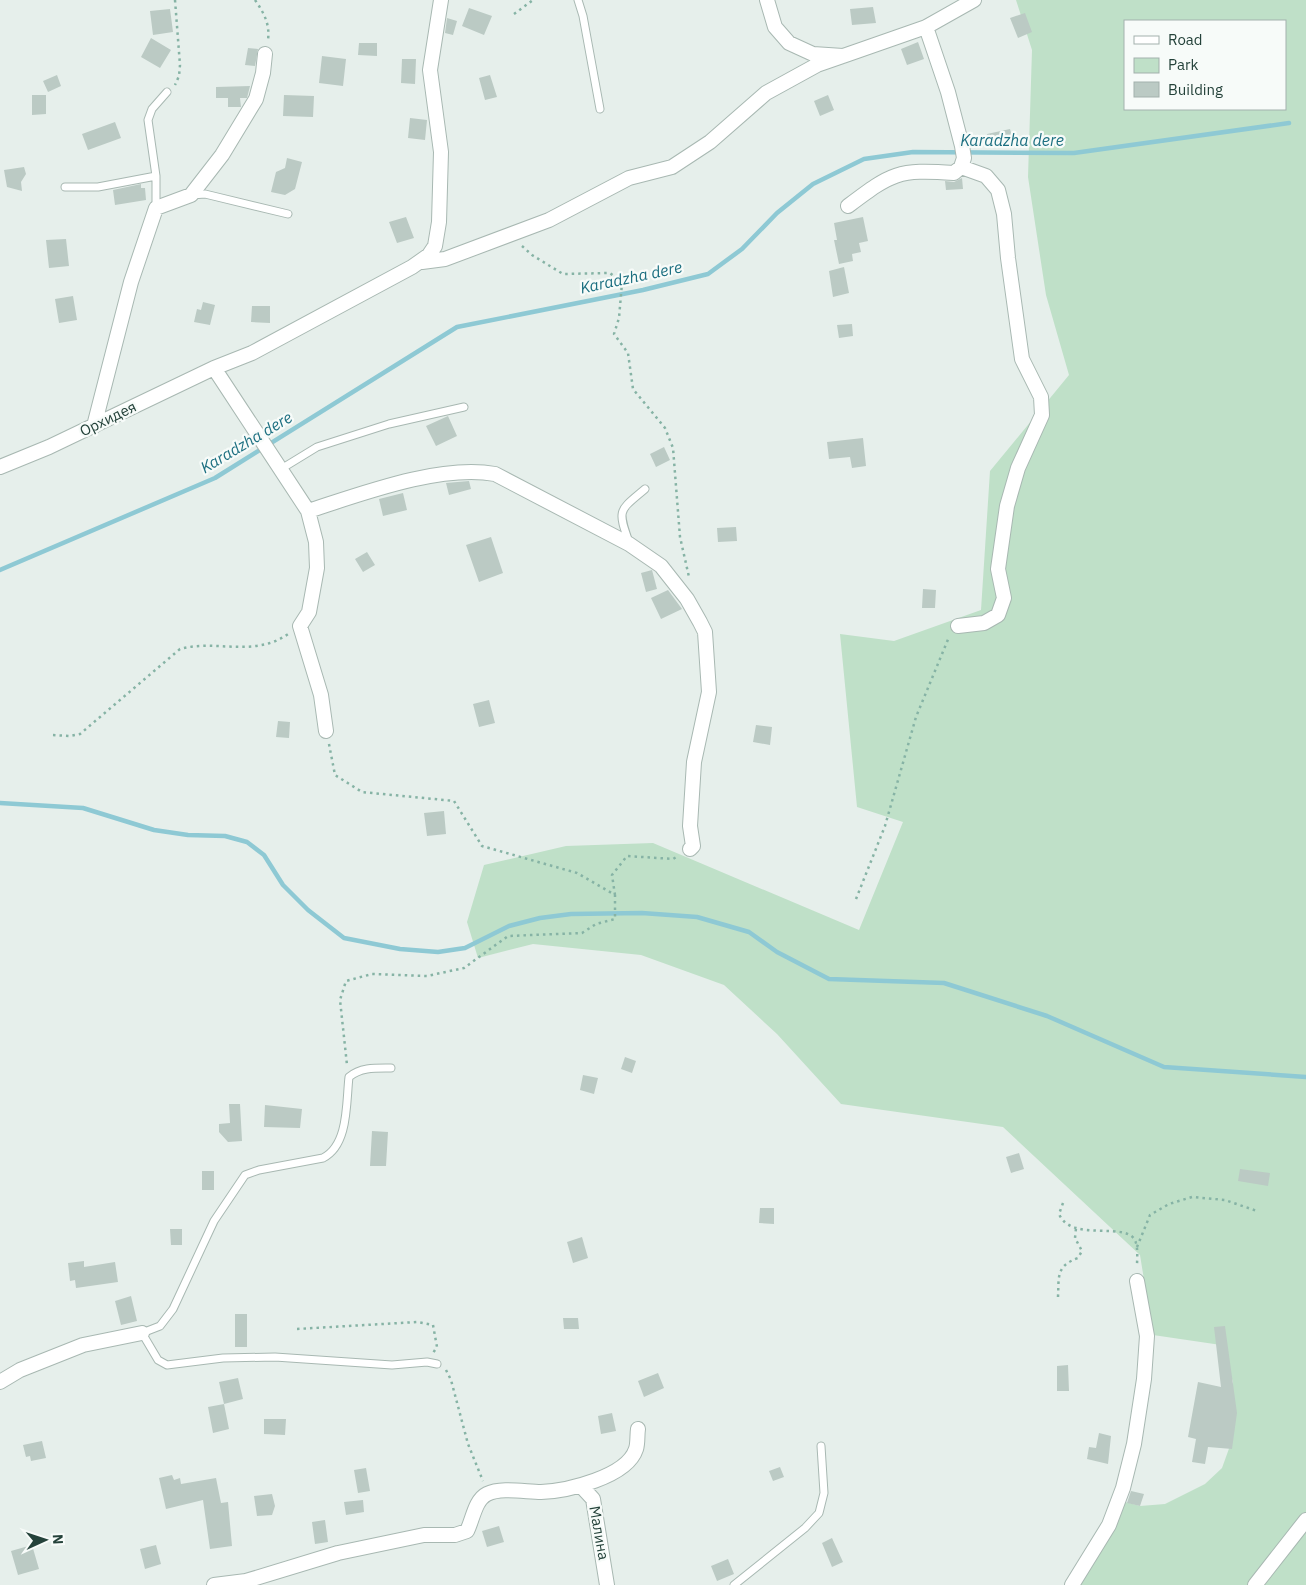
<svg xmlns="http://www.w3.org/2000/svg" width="1306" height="1585" viewBox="0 0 1306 1585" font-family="'IBM Plex Sans',sans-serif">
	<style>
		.green { fill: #bfe0c8; fill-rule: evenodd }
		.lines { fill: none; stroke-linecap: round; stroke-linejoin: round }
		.stream { stroke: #8ec9d4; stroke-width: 4.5 }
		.building { fill: #bbcac4 }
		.service-casing { stroke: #a8b8b2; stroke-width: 9 }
		.minor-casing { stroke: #a8b8b2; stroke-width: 16 }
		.path { stroke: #86b3a5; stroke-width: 2.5; stroke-dasharray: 2.5 4; stroke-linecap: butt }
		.service { stroke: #fff; stroke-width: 7 }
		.minor { stroke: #fff; stroke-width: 14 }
		.labels { text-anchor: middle; stroke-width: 4.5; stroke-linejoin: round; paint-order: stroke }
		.street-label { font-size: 15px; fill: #24423a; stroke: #f7fbf9 }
		.water-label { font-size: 16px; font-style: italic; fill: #1c6f80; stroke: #f7fbf9 }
	</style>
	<rect width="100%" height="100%" fill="#e6efeb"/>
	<!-- green -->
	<path class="green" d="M1016,0H1306V1585H1066L1125,1502L1140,1506L1165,1504L1205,1484L1222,1468L1231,1443L1233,1382L1221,1345L1153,1335L1140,1255L1003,1127L841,1104L777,1034L724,985L641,955L533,944L478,958L467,922L484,865L566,846L653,843L859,930L903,822L857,807L840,634L894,641L981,610L990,471L1069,375L1046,295L1028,177L1032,50ZM1125,21H1285V109H1125Z"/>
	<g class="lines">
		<!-- stream -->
		<path class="stream" d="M0,570L215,478L457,327L643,290L708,274L742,249L777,213L813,184L864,159L913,152L1074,153L1289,123
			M0,803L83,808L154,830L188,835L225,836L247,842L264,855L283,885L308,910L344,938L400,949L438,952L465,948L509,926L540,918L571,914L642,913L697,917L749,932L777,952L829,979L944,983L1047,1016L1164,1067L1306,1077"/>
	</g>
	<!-- building -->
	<path class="building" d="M873,7L876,23L852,25L850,9Z
		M469,8L492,16L484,35L462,26Z
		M170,9L173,32L153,35L150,11Z
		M1025,13L1032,32L1018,38L1010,18Z
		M447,18L457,21L453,35L445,33Z
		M151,38L171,50L160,68L141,57Z
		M918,42L924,59L907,65L901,49Z
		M359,43H377V56L358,55Z
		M248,48L258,49L255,66L245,65Z
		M322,56L346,59L343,86L319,83Z
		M402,59H416L415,84L401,83Z
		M57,75L61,86L48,92L43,81Z
		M490,75L497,97L485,100L479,78Z
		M250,86L247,98H240L241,107H228V98H216V87Z
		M32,95H46V114L32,115Z
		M284,95L314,96L313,117L283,116Z
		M828,95L834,110L820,116L814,101Z
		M410,118L427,120L425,140L408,138Z
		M115,122L121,138L88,150L82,134Z
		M1010,129L1013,140L991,145L987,134Z
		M287,158L302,162L295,189L285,195L271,192L276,172L285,168Z
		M24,167L26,174L21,182L22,191L7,187L4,170Z
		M962,178L963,189L946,190L945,181L954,182Z
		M141,184V188H145L146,200L115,205L113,190Z
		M406,217L414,238L397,243L389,222Z
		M863,217L868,241L859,243L861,252L852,254L853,261L839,264L834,240H837L834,223Z
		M66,239L69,266L49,268L46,240Z
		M844,267L849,293L833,297L829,271Z
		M73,296L77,320L59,323L55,299Z
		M203,302L215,305L210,325L194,322L197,309L201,310Z
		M252,306H270V323L251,322Z
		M852,324L853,336L839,338L837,325Z
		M448,416L457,436L436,446L426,426Z
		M863,438L866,466L852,468L850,457L829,459L827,442Z
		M664,447L670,460L656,467L650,454Z
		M469,481L471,489L449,495L446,483Z
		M403,493L407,510L383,516L379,499Z
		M736,527L737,541L718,542L717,528Z
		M491,537L503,573L479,582L466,545Z
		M367,552L375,565L363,572L355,559Z
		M652,570L657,589L646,592L641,573Z
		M923,589L936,590L935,608H922Z
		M668,590L682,609L661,619L651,598Z
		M489,700L495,723L479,727L473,704Z
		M278,721L290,722L289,738L276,737Z
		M756,725L772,727L770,745L753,742Z
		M444,811L446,834L427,836L424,813Z
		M625,1057L636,1061L632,1073L621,1069Z
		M583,1075L598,1078L594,1094L580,1090Z
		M229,1104H240L242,1141L228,1142L219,1132V1124L230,1123Z
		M265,1105L302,1109L300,1128L264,1127Z
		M372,1131L388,1132L386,1166H370Z
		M1019,1153L1024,1169L1011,1173L1006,1157Z
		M1240,1169L1270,1173L1268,1186L1238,1181Z
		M202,1171H214V1190H202Z
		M760,1208H774V1224L759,1223Z
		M170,1229H182V1245H171Z
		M582,1237L588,1258L573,1263L567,1242Z
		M84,1261V1267L115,1262L118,1282L76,1288L75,1280L70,1281L68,1263Z
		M131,1296L137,1321L121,1325L115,1301Z
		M235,1314H247V1347H235Z
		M563,1318H578L579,1329H564Z
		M1225,1326L1237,1413L1232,1449L1208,1447L1205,1464L1192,1462L1196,1439L1188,1437L1198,1382L1221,1387L1214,1327Z
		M1068,1365L1069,1391H1057V1366Z
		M658,1373L664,1388L644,1397L638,1381Z
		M238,1378L243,1399L224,1404L219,1382Z
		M224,1404L229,1429L213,1433L208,1407Z
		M612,1413L616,1431L601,1434L598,1416Z
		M264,1419H286L285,1435L264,1434Z
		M1099,1433L1111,1436L1108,1464L1087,1459L1089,1447L1096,1448Z
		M42,1441L46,1458L31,1461L30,1456L26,1457L23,1445Z
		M780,1467L784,1477L773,1481L769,1471Z
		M366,1468L370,1491L358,1493L354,1470Z
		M172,1475L174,1480L180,1478L181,1484L216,1478L221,1503L228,1502L232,1546L210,1549L203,1500L166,1509L159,1478Z
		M1131,1491L1144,1494L1140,1506L1127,1503Z
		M272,1494L275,1506L272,1515L257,1516L254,1496Z
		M363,1500L364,1512L346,1515L344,1502Z
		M325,1520L328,1542L315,1544L312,1522Z
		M499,1526L504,1542L487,1547L482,1531Z
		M832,1538L843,1562L832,1567L822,1543Z
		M32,1545L39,1569L18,1575L11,1551Z
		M156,1545L161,1564L145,1569L140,1549Z
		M728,1559L734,1574L717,1581L711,1566Z"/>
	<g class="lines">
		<defs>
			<path id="service" d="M578,0L583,16L600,109
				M65,187H98L156,176
				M192,195L205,194L288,214
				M156,208V176L148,120L152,109L167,92
				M281,469L317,447L389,424L464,407
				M629,542C617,509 619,511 645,489
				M391,1068C376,1068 361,1067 349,1077C346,1102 349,1145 323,1158L259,1170L245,1175L214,1221L173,1309L160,1326L142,1333L158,1360L167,1365L223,1358L275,1357L392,1365L427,1362L437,1364
				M734,1585L805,1528L819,1513L824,1493L821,1446"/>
			<path id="minor" d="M767,0L775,27L789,43L813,54L843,56L926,27L974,0
				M848,206C892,173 897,169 954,173L961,167L964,158L962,146L948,92L926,27
				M422,262L445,259L549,220L629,178L672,167L710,142L766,93L817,65L843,56
				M214,368L308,511L316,542L317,568L309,612L300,626L321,695L326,731
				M94,426L131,282L156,208L191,195L222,155L256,99L263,73L265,54
				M0,467L49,447L214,368L252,353L412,267L429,255L435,246L439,222L441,152L430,70L441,0
				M308,511C361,494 440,464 495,474L629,544L661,566L687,599L700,622L705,632L709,692L694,762L690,826L693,846L690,849
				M958,626L984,623L998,615L1004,598L998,569L1007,506L1018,468L1042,415L1041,397L1022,359L1008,258L1004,214L998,190L986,176L961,167
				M0,1382L20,1370L83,1345L142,1333
				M581,1486L593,1499L607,1585
				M214,1585L246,1581L338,1553L424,1535H455L467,1531C473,1519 475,1500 487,1494C501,1487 526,1492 541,1492C567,1491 627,1477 636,1449C638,1443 637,1435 638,1429
				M1072,1585L1109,1525L1123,1488L1134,1444L1144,1379L1147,1336L1137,1281
				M1255,1585L1306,1520"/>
		</defs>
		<!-- service casing -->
		<use href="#service" class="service-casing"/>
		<!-- minor casing -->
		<use href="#minor" class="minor-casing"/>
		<!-- path -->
		<path class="path" d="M175,0L180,65L179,76L175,85
			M255,0C264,13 270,24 268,40
			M514,14L533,0
			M522,246L532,255L563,274L610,273L622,283L619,318L614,334L628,353L633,389L665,428L673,448L680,537L689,577
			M53,735L70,736L80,734L180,649C216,639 254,658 288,634
			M329,744L335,775L362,792L454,801L482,846L577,873L615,895V919L596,924L582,933L508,936L464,968L427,976L372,974L346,981L340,1000L347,1065
			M615,895L612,875L627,856L673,859L678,856
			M856,899L885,826L916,717L949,637
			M1063,1203L1059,1214C1072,1244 1130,1219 1136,1243C1138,1250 1137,1259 1137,1267
			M1137,1247L1150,1215L1169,1204L1192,1197L1225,1200L1257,1211
			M1058,1297C1059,1276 1056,1266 1078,1258L1082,1251L1075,1238L1076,1228
			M297,1329L418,1322L433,1325L437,1347L433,1353
			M446,1370L451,1380L468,1444L483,1481"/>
		<!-- service -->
		<use href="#service" class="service"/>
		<!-- minor -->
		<use href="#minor" class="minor"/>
	</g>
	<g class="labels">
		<!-- street labels -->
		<g class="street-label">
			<text transform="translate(108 419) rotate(-26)" y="5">Орхидея</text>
			<text transform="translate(599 1533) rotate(80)" y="5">Малина</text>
		</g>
		<!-- water labels -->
		<g class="water-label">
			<text x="1012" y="146">Karadzha dere</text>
			<text transform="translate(631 277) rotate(-12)" y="6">Karadzha dere</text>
			<text transform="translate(246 442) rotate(-31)" y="6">Karadzha dere</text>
		</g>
	</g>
	<!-- legend -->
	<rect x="1124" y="20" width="162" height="90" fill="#f7fbf9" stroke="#a3b1ad"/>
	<rect x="1134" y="36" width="25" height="8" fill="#ffffff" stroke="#a3b1ad"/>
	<text x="1168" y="45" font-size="15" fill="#24423a">Road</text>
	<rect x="1134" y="58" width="25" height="15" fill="#bfe0c8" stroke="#a3b1ad"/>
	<text x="1168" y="70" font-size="15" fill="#24423a">Park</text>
	<rect x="1134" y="82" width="25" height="15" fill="#bbcac4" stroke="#a3b1ad"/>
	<text x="1168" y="95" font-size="15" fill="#24423a">Building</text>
	<!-- north arrow -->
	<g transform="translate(45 1540) rotate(87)" stroke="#f7fbf9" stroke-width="4" paint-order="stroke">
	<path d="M0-4L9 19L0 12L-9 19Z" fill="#24423a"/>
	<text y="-8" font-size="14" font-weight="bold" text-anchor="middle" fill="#24423a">N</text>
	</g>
</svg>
